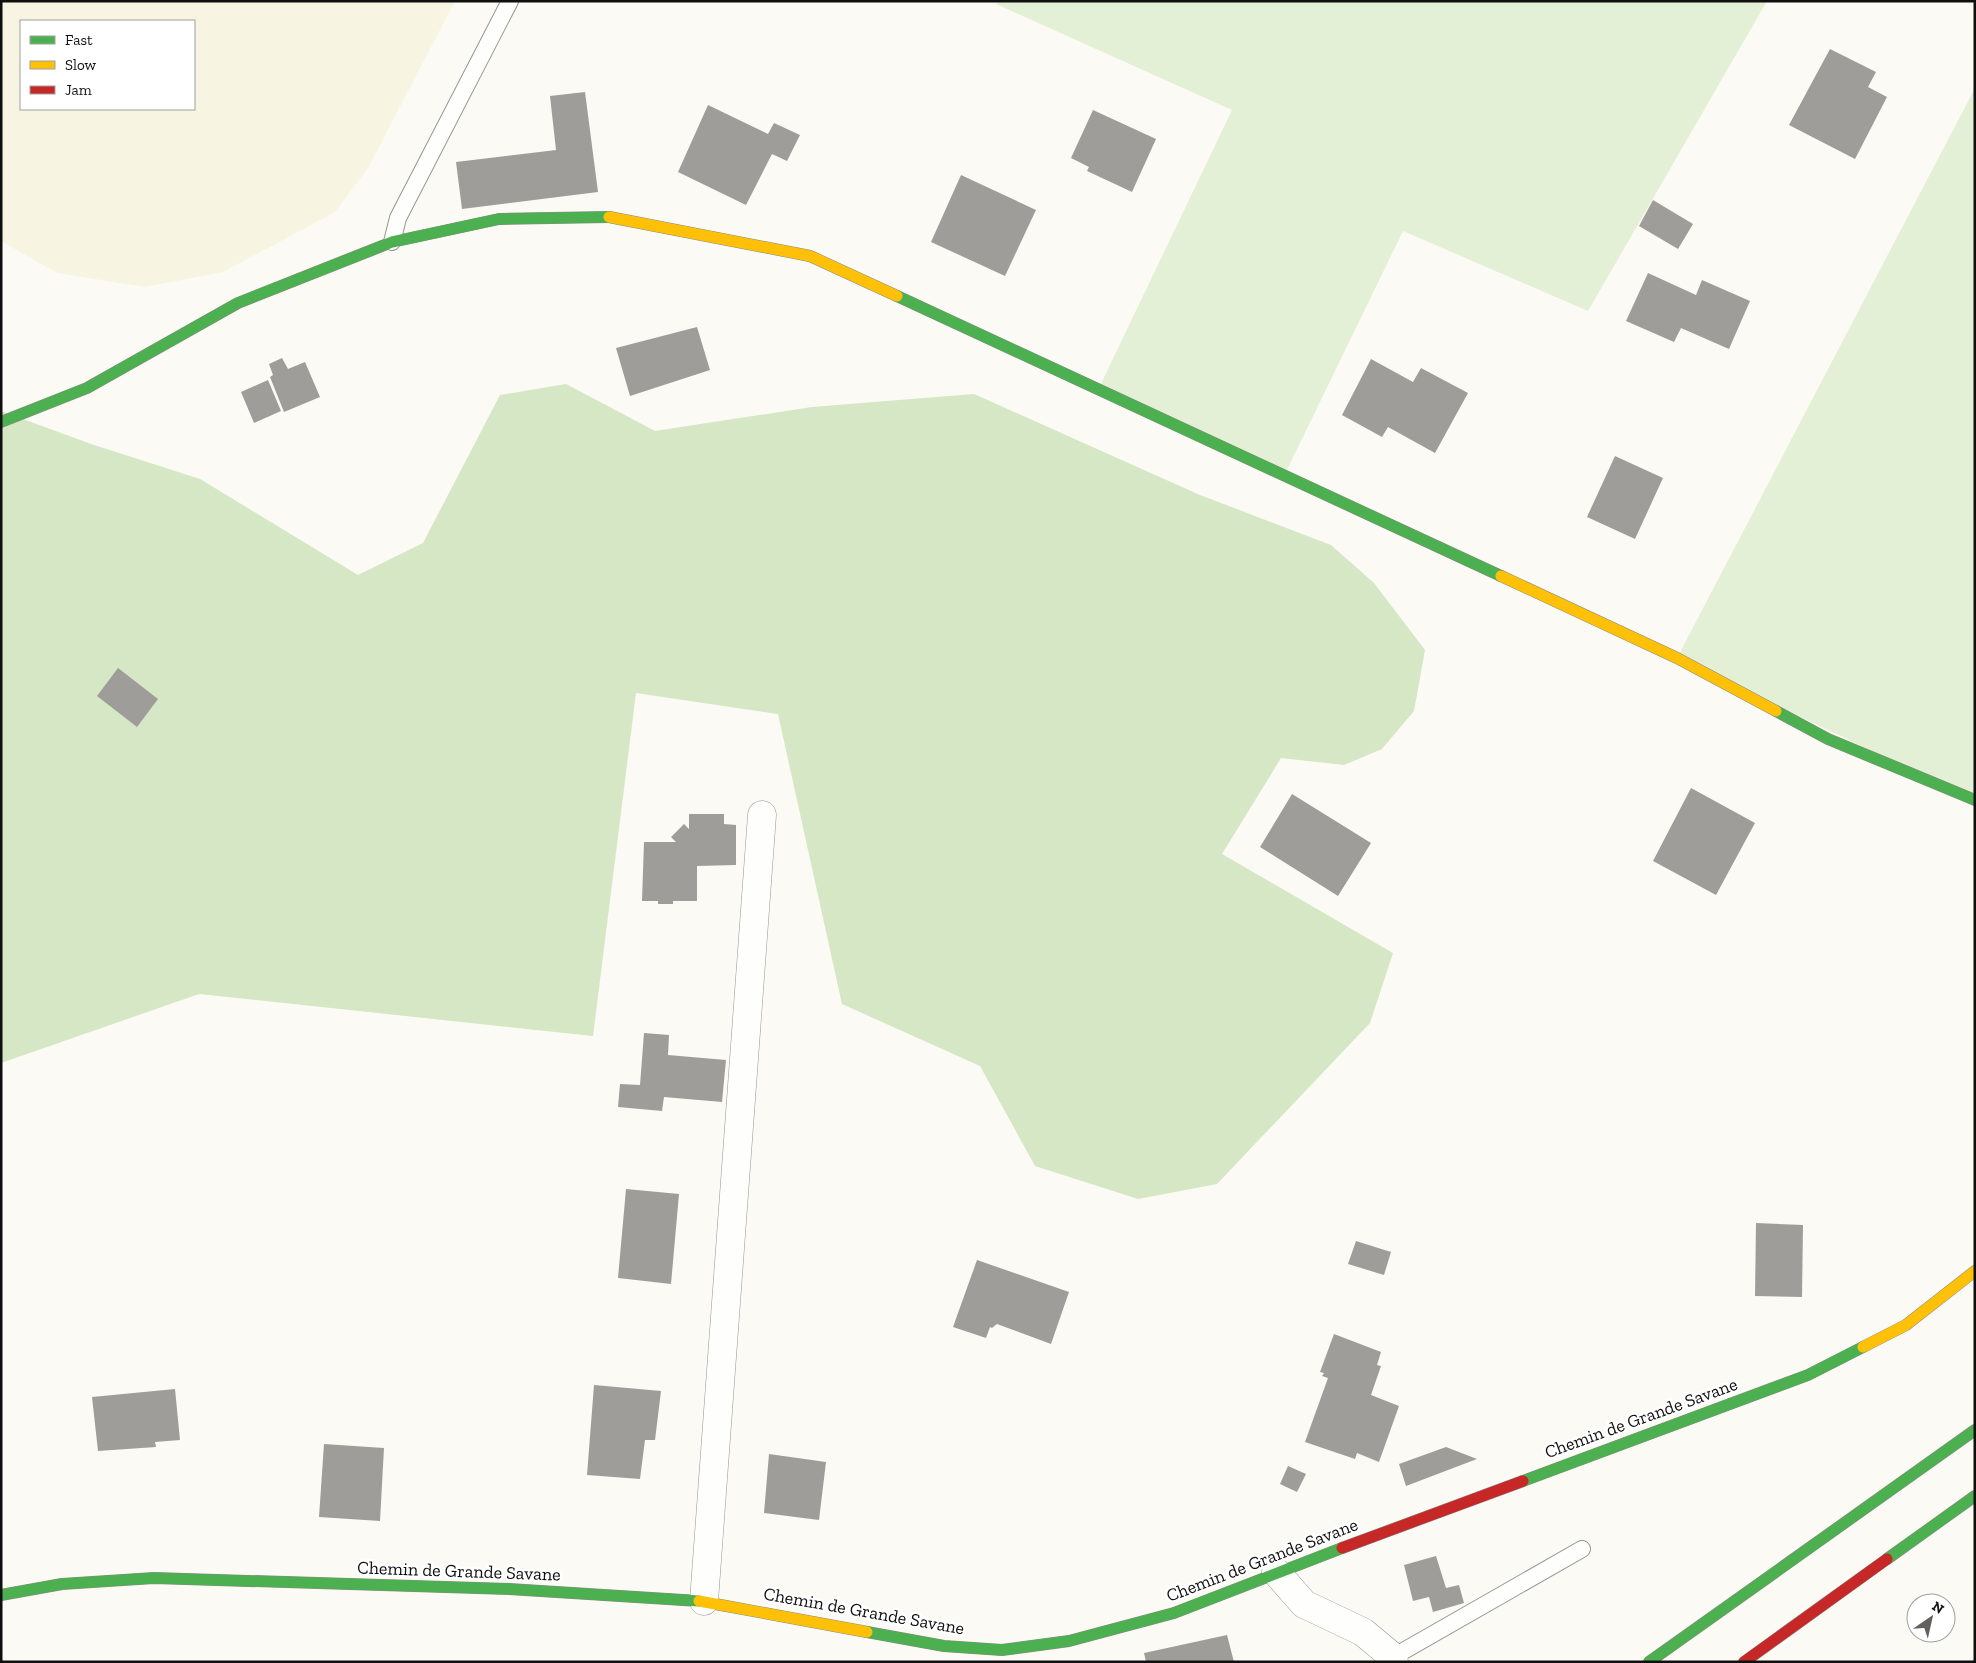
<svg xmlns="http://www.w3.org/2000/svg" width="1976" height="1663" viewBox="0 0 1976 1663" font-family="'Zilla Slab',serif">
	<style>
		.farmland { fill: #f7f5e1; fill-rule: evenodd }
		.green { fill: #e4f0d5 }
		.forest { fill: #d5e7c4 }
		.building { fill: #9f9d9a }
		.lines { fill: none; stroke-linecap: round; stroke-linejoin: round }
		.lane-casing { stroke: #959592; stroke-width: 18 }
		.street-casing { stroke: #959592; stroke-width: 29 }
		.fast-casing { stroke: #8c8b89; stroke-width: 12 }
		.slow-casing { stroke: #8c8b89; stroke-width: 12 }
		.jam-casing { stroke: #8c8b89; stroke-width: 12 }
		.lane { stroke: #fefefd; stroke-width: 16 }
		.street { stroke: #fefefd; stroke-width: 28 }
		.fast { stroke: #4caf50; stroke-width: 11 }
		.slow { stroke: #ffc107; stroke-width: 11 }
		.jam { stroke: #c62828; stroke-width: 11 }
		.labels { text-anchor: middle; stroke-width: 5; stroke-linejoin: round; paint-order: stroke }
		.street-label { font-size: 18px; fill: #0f0f0f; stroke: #fff }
	</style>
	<rect width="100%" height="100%" fill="#fbfaf4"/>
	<!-- farmland -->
	<path class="farmland" d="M1,1H455L368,168L335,212L223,272L145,287L57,273L1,241ZM21,21H194V109H21Z"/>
	<!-- green -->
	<path class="green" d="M998,1H1767L1588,311L1403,231L1284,476L1098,390L1232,110L996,4Z
		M1975,88V800L1677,658Z"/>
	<!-- forest -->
	<path class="forest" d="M566,384L655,431L812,407L974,394L1200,495L1331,545L1374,583L1425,650L1414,711L1382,749L1344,765L1281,758L1222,854L1393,953L1370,1023L1217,1184L1138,1199L1035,1166L980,1066L842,1004L778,714L636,693L593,1036L199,994L1,1063V411L91,444L200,479L358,575L423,543L500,395Z"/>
	<!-- building -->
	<path class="building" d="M1830,49L1876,72L1868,87L1887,97L1855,159L1789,125Z
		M585,92L598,192L462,209L456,162L556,150L550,96Z
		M708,105L768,134L774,123L800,135L787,161L772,154L746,205L678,172Z
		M1093,110L1156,139L1132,192L1087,171L1089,167L1071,158Z
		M961,175L1036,210L1005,276L931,242Z
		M1653,200L1693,224L1678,249L1639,226Z
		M1648,273L1696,295L1702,280L1750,301L1729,349L1681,328L1674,342L1626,321Z
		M697,327L710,370L630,396L616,348Z
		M282,358L288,369L305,362L320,397L284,412L270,377L273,375L269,364Z
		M1371,359L1413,382L1421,368L1468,393L1435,453L1388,427L1382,437L1342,415Z
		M268,380L281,411L254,423L241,392Z
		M1615,456L1663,478L1635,539L1587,517Z
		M118,668L158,699L137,727L97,696Z
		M1691,788L1755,823L1716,895L1653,861Z
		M1292,794L1371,843L1338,896L1260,847Z
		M689,814H724V824L736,825V865L697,866V901H673V904H658V901H642L644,842H676L671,837L684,824L689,829Z
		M644,1033L669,1035L668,1055L726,1060L722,1102L664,1097L662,1111L618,1107L620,1084L640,1085Z
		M626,1189L679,1194L671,1284L618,1278Z
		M1756,1223L1803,1225L1802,1297L1755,1296Z
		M1356,1241L1391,1252L1384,1275L1348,1264Z
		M977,1260L1069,1292L1051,1344L997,1324L992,1328L990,1327L986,1338L953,1327Z
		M1334,1334L1381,1352L1377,1365L1381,1366L1371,1395L1399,1406L1379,1462L1357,1453L1355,1459L1305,1442L1328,1378L1322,1376L1324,1373L1320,1372Z
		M594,1385L661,1391L655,1440H645L640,1479L587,1475Z
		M175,1389L180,1440L155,1442L156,1447L98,1451L92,1397Z
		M324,1444L384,1448L380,1521L319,1517Z
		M1446,1447L1477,1459L1406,1486L1399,1464Z
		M769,1454L826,1462L819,1520L764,1513Z
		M1288,1466L1306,1474L1297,1492L1280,1484Z
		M1436,1556L1446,1588L1459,1585L1464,1603L1433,1612L1429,1597L1413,1601L1404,1565Z
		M1227,1635L1234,1662H1146L1144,1653Z"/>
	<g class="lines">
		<defs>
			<path id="lane" d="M392,242L398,218L510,1
				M1393,1657L1582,1549"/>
			<path id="street" d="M1276,1572L1304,1604L1363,1632L1393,1657L1394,1662
				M704,1601L762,815"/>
			<path id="fast" d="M897,296L1501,576
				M1,422L87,388L238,303L392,242L499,219L609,217
				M1776,711L1828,739L1975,800
				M1523,1481L1808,1375L1863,1347
				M1887,1559L1975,1496
				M1,1595L62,1584L154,1578L509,1589L699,1601
				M867,1632L944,1646L1002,1650L1069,1641L1174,1613L1342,1548
				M1649,1662L1975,1430"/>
			<path id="slow" d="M609,217L810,256L897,296
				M1501,576L1677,658L1776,711
				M1863,1347L1906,1325L1975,1271
				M699,1601L867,1632"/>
			<path id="jam" d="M1342,1548L1523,1481
				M1744,1662L1887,1559"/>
		</defs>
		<!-- lane casing -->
		<use href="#lane" class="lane-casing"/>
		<!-- street casing -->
		<use href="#street" class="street-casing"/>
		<!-- fast casing -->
		<use href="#fast" class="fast-casing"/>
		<!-- slow casing -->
		<use href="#slow" class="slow-casing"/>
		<!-- jam casing -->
		<use href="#jam" class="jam-casing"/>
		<!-- lane -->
		<use href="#lane" class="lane"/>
		<!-- street -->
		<use href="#street" class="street"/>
		<!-- fast -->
		<use href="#fast" class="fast"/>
		<!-- slow -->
		<use href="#slow" class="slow"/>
		<!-- jam -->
		<use href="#jam" class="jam"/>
	</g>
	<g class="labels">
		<!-- street labels -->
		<g class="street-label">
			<text transform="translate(1641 1418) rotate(-20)" y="6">Chemin de Grande Savane</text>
			<text transform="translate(1262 1560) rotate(-21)" y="6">Chemin de Grande Savane</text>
			<text transform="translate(459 1571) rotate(2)" y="6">Chemin de Grande Savane</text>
			<text transform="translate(864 1611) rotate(10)" y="6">Chemin de Grande Savane</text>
		</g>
	</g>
	<!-- border -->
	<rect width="1976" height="1663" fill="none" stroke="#0f0f0f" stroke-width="5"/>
	<!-- legend -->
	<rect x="20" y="20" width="175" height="90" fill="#ffffff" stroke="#9f9f9f"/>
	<rect x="30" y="36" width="25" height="8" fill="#4caf50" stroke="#9f9f9f"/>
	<text x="65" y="45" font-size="15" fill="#0f0f0f">Fast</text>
	<rect x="30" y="61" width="25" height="8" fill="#ffc107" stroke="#9f9f9f"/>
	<text x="65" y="70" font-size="15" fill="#0f0f0f">Slow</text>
	<rect x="30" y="86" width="25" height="8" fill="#c62828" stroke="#9f9f9f"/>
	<text x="65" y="95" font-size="15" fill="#0f0f0f">Jam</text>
	<!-- north arrow -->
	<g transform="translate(1931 1618) rotate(34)"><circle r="24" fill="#ffffff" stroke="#9f9f9f"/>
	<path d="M0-4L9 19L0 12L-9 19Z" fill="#62615f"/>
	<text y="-8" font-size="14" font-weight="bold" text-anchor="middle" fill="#0f0f0f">N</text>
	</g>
</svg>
